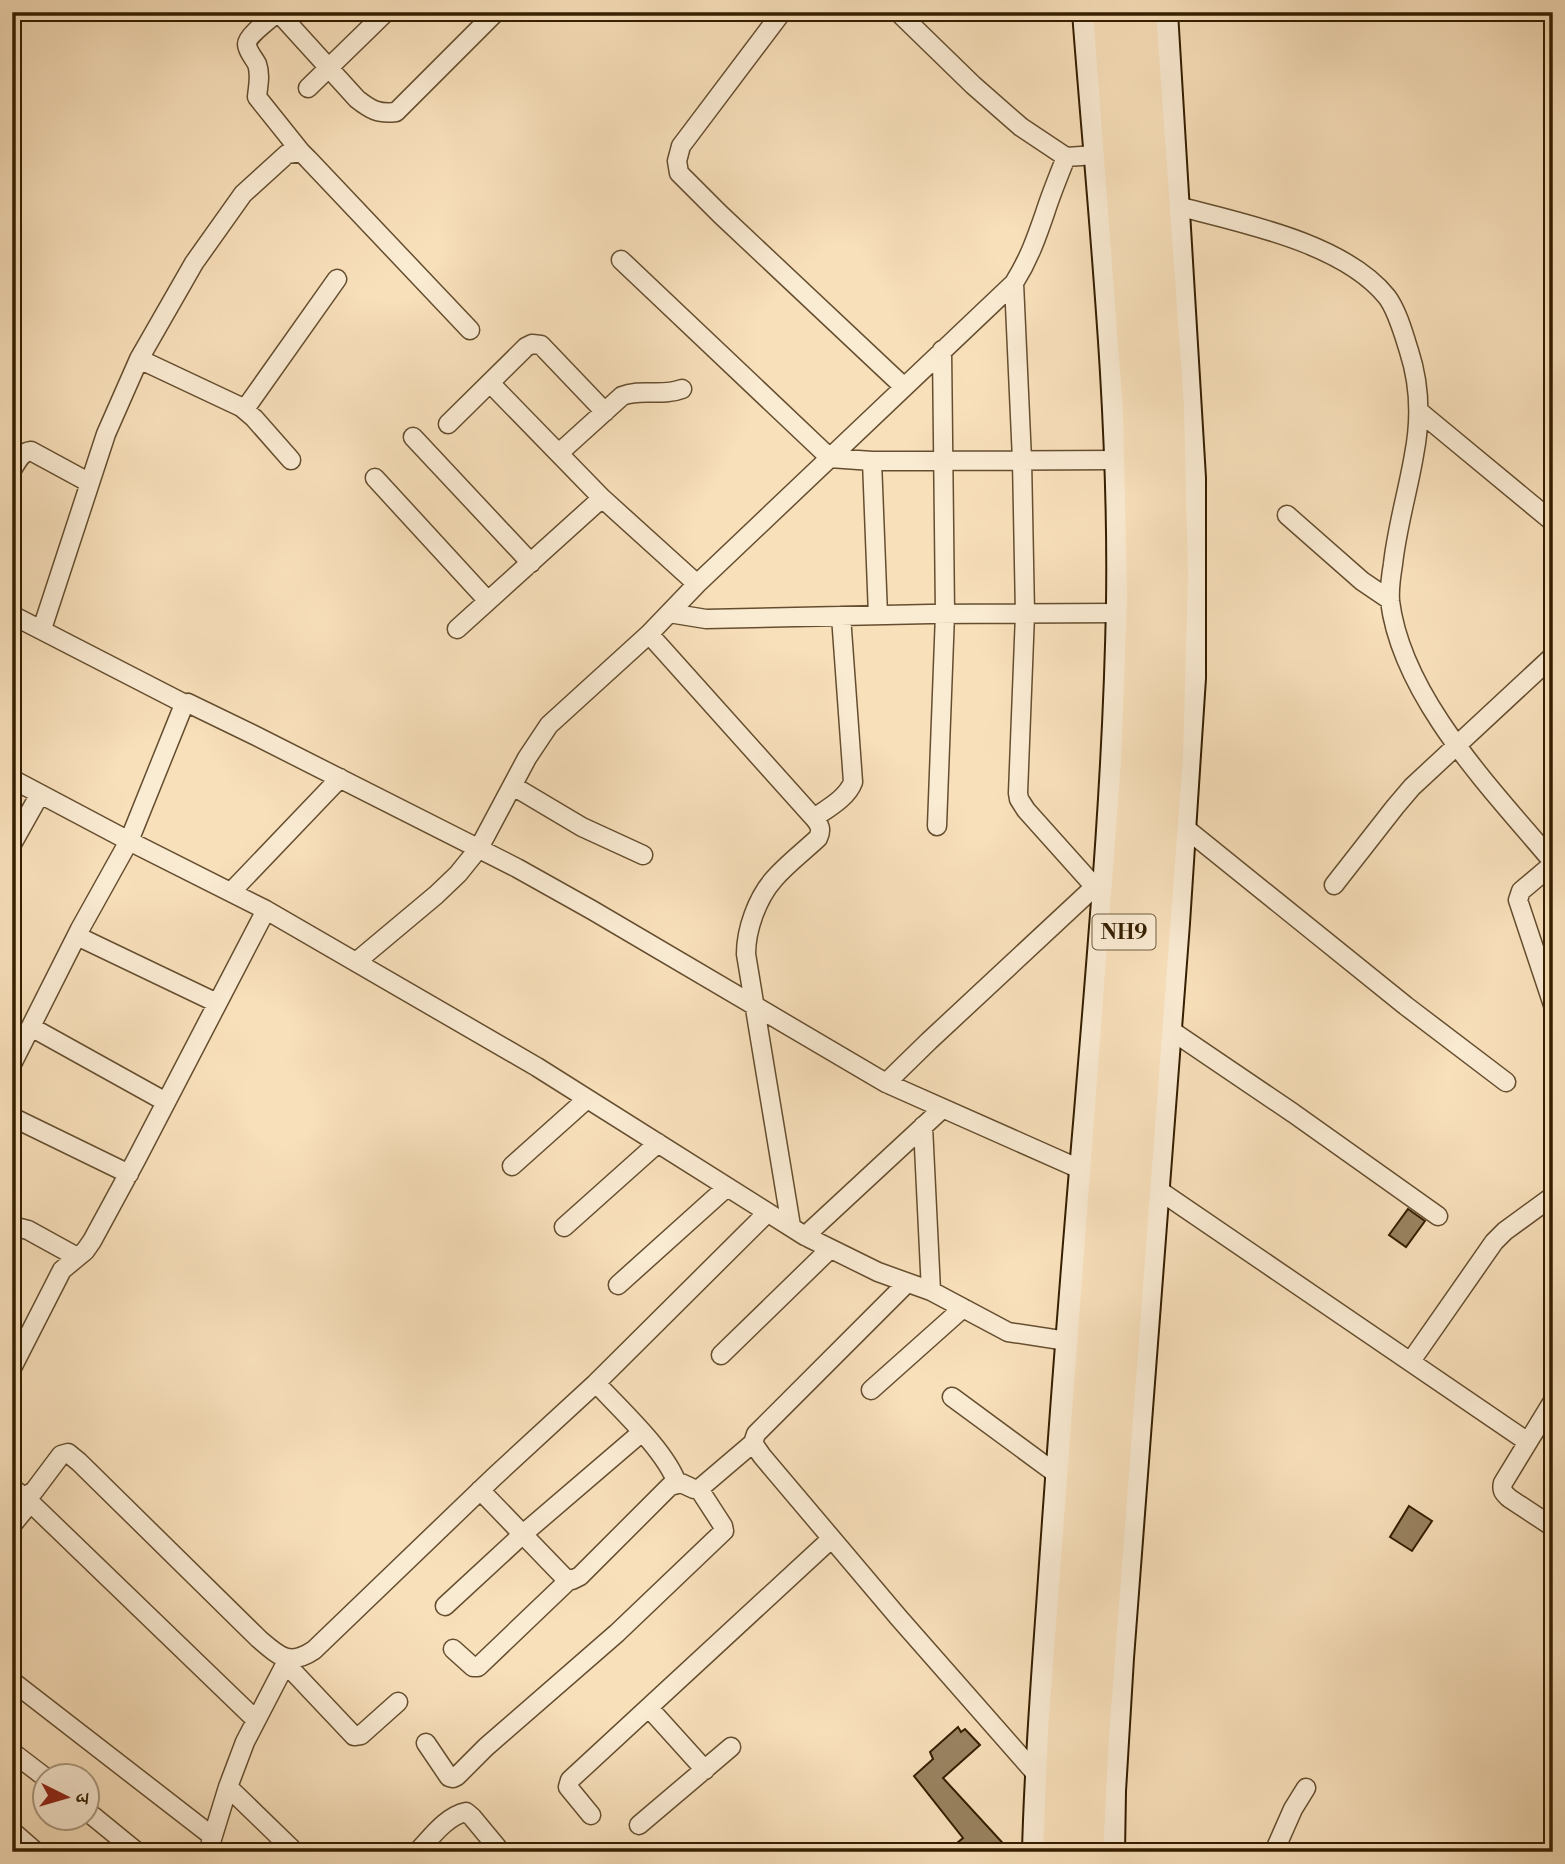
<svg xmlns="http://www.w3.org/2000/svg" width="1565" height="1864" viewBox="0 0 1565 1864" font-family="'Libre Bodoni','Noto Serif Devanagari',serif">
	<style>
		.building { fill: #9a8361; stroke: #341e00; stroke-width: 2 }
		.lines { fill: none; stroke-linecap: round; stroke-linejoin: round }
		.street-casing { stroke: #654e2f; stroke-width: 21 }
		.secondary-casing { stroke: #341e00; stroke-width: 28 }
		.highway-casing { stroke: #341e00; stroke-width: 35 }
		.street { stroke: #faebd3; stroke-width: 18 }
		.secondary { stroke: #faebd3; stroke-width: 24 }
		.highway { stroke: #f8e0bb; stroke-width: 32 }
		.labels { text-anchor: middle; stroke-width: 5; stroke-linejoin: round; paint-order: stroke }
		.shield { fill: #faebd3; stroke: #6f5c3f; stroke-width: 2 }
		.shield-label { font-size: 21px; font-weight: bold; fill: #341e00 }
	</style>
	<rect width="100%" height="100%" fill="#f8e0bb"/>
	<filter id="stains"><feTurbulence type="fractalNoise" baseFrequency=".00286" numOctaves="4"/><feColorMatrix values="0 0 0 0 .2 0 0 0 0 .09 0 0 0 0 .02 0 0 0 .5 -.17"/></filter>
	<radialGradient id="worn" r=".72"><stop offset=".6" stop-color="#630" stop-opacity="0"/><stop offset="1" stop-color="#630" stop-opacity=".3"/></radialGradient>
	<!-- building -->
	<path class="building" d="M1408,1209L1425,1221L1406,1247L1389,1235Z
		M1409,1506L1432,1521L1412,1551L1390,1537Z
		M958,1727L961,1732L965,1729L980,1745L943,1778L1011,1852H946L963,1838L914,1776L933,1759L930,1752Z"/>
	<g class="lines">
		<defs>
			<path id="street" d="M278,12L357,99C371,110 378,114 396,112L496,12
				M278,12C271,18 247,36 247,44C247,51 254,58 257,64C261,75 258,86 257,97L301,152
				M782,12L681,146L677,161L679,173L720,214L904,387
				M898,12L973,85L1021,127L1066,157L1096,155
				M308,88L386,12
				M1177,206C1242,223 1344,243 1387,297C1397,310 1404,335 1409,351C1420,385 1421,419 1414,455C1408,491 1397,527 1393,564C1391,576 1389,588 1390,601C1402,698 1492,789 1553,862
				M621,260L830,458L872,461L1118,460
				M1014,283L1022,460L1025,614L1018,793L1019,799L1026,810L1095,887
				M139,359L241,407L254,418L291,460
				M491,384L602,498L697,584
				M245,409L337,279
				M1420,412L1553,522
				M448,424L526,347L532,344L541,345L605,412
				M413,437L531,563
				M559,453L622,396C641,388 661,397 682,389
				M872,461L878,615
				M12,470C17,462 21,452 31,451L90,483
				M375,478L488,601
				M1287,515L1362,581L1390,600
				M669,613L706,619L930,614L1119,613
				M12,615L185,704
				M42,629L106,434L139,359L194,263L243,194L287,154L301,152L308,159L470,330
				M457,629L602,498
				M649,634L814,818C820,825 822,830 818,838C803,852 787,864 774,879C757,898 746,930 746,954L791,1226
				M12,779L129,841L266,910L537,1067L805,1236L878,1272L931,1291L1008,1332L1067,1341
				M513,786L582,827L643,855
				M814,818C828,808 847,798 853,782L841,616
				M937,826L945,614L942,350
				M1184,827L1406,1006L1506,1082
				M12,844L40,794
				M1553,864L1521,891L1518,900L1553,1005
				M1334,885L1395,807L1412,787L1553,656
				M231,892L340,778
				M77,936L217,1003
				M356,962L436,895L458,874L479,848L527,758L549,725L649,634L697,584L1014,283C1029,259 1036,239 1045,213C1051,194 1059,175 1066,157
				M31,1027L166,1102
				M1169,1029L1293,1113L1438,1216
				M12,1064L80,929L129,841L183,707L188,703L256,736L517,868L592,910L886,1083L1082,1170
				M886,1083L929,1041L1104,878
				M12,1117L129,1174
				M923,1126L931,1291
				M512,1166L587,1099
				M1157,1189L1528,1442
				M564,1227L658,1143
				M12,1229L20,1228L28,1230L77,1257
				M805,1236L942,1109
				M907,1283L756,1434L753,1443L762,1456L899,1618L1037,1775
				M618,1285L727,1187
				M721,1355L830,1249
				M1411,1361L1494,1242L1505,1231L1553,1196
				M12,1368L62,1270L85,1251L92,1241L136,1160L266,910
				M596,1383C620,1409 665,1450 677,1483
				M871,1390L963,1308
				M952,1397L1058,1475
				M1553,1401L1503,1483C1501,1491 1504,1493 1509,1498L1553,1527
				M12,1488L23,1496H26L34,1491L61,1455L68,1453L79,1462L259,1639C279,1656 289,1667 314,1650L494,1477L596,1383L767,1213
				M480,1490L565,1578L572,1580L580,1576L670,1486L681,1483L694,1489H699L753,1443
				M26,1496L33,1505L256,1720
				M12,1525L31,1502
				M445,1606L523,1534L642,1432
				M453,1649L473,1667H478L569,1580
				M286,1664L354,1736L361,1735L398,1702
				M12,1681L212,1836
				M649,1708L705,1770
				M426,1743L449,1777L453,1778L457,1776L486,1747L617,1633L724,1531L723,1526L699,1489
				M12,1752L46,1778
				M228,1787L295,1852
				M88,1812L137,1852
				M591,1815L568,1787L570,1780L831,1539
				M639,1825L731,1747
				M12,1831L36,1852
				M208,1852L228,1787L245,1742L288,1659
				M417,1852C430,1839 446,1816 466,1812L472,1817L501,1852
				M1274,1852L1293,1809L1306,1788"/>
			<path id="secondary" d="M1035,1852C1037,1765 1044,1679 1050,1593C1061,1433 1073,1273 1087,1112C1101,943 1116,774 1119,604C1122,406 1100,209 1085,12
				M1112,1852L1113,1791L1121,1658L1177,923L1193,678V478L1165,12"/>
			<path id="highway" d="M1059,1852L1064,1730L1137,761L1143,598L1139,411L1109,12
				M1087,1852L1093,1737L1167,757L1172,577L1168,406L1140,12"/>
		</defs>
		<!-- street casing -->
		<use href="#street" class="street-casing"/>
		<!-- secondary casing -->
		<use href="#secondary" class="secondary-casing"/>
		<!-- highway casing -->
		<use href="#highway" class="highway-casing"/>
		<!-- street -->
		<use href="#street" class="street"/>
		<!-- secondary -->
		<use href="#secondary" class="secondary"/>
		<!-- highway -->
		<use href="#highway" class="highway"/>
	</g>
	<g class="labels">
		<!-- shield labels -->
		<rect class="shield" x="1092.5" y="914.5" width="63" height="35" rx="5"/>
		<g class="shield-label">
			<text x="1124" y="939">NH9</text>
		</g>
	</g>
	<!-- margin -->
	<rect width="1565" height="1864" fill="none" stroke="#f8e0bb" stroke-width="42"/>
	<rect x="14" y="14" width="1537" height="1836" fill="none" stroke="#341e00" stroke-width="3.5"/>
	<rect x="21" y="21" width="1523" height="1822" fill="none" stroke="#341e00" stroke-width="2"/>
	<!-- north arrow -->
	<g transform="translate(66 1797) rotate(95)"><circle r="33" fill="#faebd3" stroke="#ab997f" stroke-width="2"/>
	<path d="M0-5L12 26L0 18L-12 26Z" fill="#8f2418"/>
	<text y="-10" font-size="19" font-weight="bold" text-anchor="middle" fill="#341e00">उ</text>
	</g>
	<rect width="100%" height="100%" filter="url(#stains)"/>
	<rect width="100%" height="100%" fill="url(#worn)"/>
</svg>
